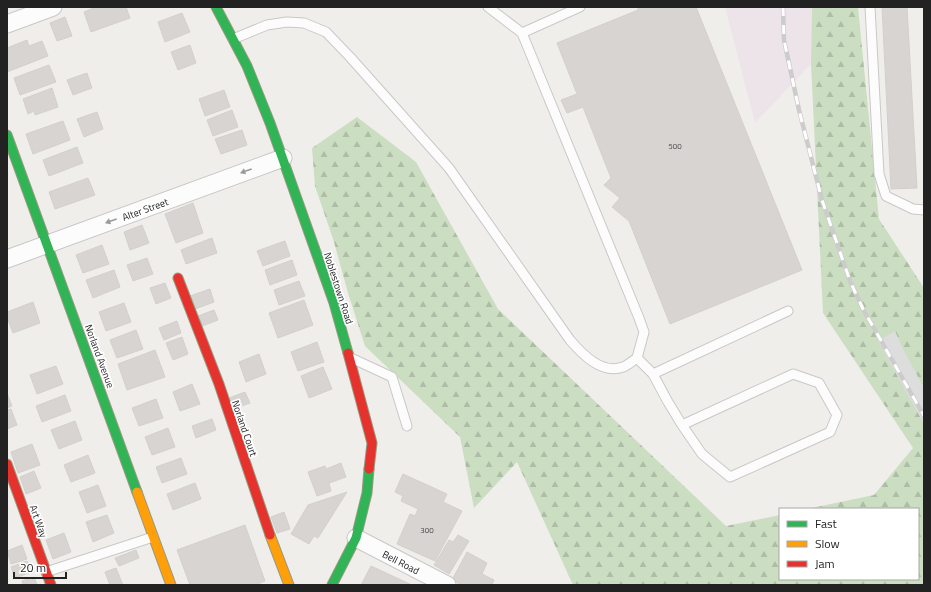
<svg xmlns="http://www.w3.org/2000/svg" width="931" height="592" viewBox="0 0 931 592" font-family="'Titillium Web',sans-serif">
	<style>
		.railway { fill: #ede4e9 }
		.forest { fill: url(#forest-firs) }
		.pier { fill: #dedddd }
		.building { fill: #d7d4d2; stroke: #d3d0cc }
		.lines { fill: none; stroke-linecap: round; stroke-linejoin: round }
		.lane-casing { stroke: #c9c8c7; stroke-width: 11 }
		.street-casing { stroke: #c9c8c7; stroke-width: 19 }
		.fast-casing { stroke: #999a82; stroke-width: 11 }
		.slow-casing { stroke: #999a82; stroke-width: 11 }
		.jam-casing { stroke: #999a82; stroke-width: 11 }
		.lane { stroke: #fdfcfc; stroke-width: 9 }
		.street { stroke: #fdfcfc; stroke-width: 17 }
		.fast { stroke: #30b455; stroke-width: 9 }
		.slow { stroke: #ff9f0a; stroke-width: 9 }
		.jam { stroke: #e5322d; stroke-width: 9 }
		.rail-casing { stroke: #ccc; stroke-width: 4.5 }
		.rail { stroke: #fff; stroke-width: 3; stroke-dasharray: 9; stroke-linecap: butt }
		.oneway { fill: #9a9a9a }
		.labels { text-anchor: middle; stroke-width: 3.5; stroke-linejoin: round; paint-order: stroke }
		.number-label { font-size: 8px; fill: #4f4e4e }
		.street-label { font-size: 10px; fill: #222; stroke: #fff }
	</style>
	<defs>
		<pattern id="forest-firs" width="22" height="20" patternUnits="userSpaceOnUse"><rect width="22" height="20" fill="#cbdec1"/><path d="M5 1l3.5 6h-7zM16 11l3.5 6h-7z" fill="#aebea6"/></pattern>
	</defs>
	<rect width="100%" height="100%" fill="#f0eeeb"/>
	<!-- railway -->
	<path class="railway" d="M725,7H812L811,64L755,123Z"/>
	<!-- forest -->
	<path class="forest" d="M812,7H858L879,219L924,288V585H573L517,462L474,508L460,437L365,346L348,293L334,242L315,186L312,148L357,117L416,162L498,309L726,526L780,515V579H918V509H807L874,495L913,448L823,313L811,64Z"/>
	<!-- pier -->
	<path class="pier" d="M895,331L904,351L924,388V424L878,341Z"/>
	<!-- building -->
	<path class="building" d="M96,7H126L130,18L91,32L84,12Z
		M638,7H696L802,270L670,324L629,221L612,207L620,198L604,185L611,178L583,107L567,113L561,100L577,94L557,43L638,10Z
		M882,7H907L917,188L891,189Z
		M182,13L190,32L165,42L158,22Z
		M65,17L72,36L57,41L50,23Z
		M27,40L29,46L42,41L48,56L7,72V48Z
		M190,45L196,63L178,70L171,52Z
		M49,65L56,82L20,95L14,78Z
		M87,73L92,88L73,95L67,80Z
		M52,88L58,107L35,115L34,111L28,114L23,99Z
		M224,90L230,107L205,116L199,99Z
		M232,110L238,127L213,136L207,120Z
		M97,112L103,129L84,137L77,119Z
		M63,121L70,140L33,154L26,134Z
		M242,130L247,145L221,154L215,139Z
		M77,147L83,163L49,176L43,160Z
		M88,178L95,195L55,209L49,192Z
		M193,203L203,233L176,243L165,214Z
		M142,225L149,243L130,250L124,232Z
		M212,238L217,253L186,264L181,250Z
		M285,241L290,256L263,266L257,251Z
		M102,245L109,264L83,273L76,255Z
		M147,258L153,274L133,281L127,265Z
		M292,260L297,275L270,285L265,270Z
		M114,270L120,287L93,298L86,280Z
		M299,281L305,296L279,305L274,290Z
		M165,283L171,298L156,304L150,288Z
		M210,289L214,302L195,309L190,296Z
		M304,300L313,325L278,338L269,313Z
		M33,302L40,323L13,333L7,317V312Z
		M124,303L131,322L106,331L99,312Z
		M214,310L218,320L202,326L198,316Z
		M177,321L181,333L164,340L159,328Z
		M136,330L143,349L117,358L110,340Z
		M182,337L188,354L173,360L166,343Z
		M317,342L324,362L298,371L291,352Z
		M155,350L165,377L127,390L118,364Z
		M259,354L266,374L246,382L239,362Z
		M56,366L63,384L37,394L30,375Z
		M323,367L332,389L309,398L301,376Z
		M192,384L200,404L180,411L173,392Z
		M245,392L250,403L233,409L229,398Z
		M7,393L12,406L7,408Z
		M65,395L71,411L42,422L36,406Z
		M156,399L163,418L139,426L132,408Z
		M11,409L17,425L7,429V410Z
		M212,419L216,430L196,438L192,426Z
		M75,421L82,440L59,449L51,430Z
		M168,428L175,447L152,455L145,437Z
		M32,444L40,465L18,473L11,452Z
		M88,455L95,473L71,482L64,465Z
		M181,458L187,474L162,483L156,467Z
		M341,463L346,477L329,483L331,491L317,496L308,472L325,466L326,469Z
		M34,471L41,488L26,494L20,477Z
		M403,474L447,494L443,502L462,511L435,561L397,544L410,514L415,516L418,509L401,501L403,496L395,492Z
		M195,483L201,499L173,510L167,494Z
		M98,485L106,506L87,513L79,492Z
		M347,492L318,538L314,536L309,544L291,534L308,505Z
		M284,512L290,529L277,533L271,517Z
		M107,515L114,533L93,542L86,522Z
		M245,525L265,581L255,585H190L177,550Z
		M64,533L71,552L53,559L46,540Z
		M458,535L469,541L449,574L434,565L449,540L453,542Z
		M22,545L27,559L11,564L7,551Z
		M136,550L139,558L119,566L115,558Z
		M467,552L487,563L482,574L494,580L492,585H462L452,580Z
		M27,561L31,572L15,578L11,567Z
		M371,566L412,585H361Z
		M116,568L123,585H110L105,572Z
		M34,577L37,585H23L22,581Z"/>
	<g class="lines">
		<defs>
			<path id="lane" d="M870,7L879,174L886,196L913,209L924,210
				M522,33L580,7
				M233,39L267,25L287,22L304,23L326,32L350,57L449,168L570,340C582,354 602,375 623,367C628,365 632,361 637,358L644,332L639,318L522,33L488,7
				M351,358L392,377L407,426
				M637,358L653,374L668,402L682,425L702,454L730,477L830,432L837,415L819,383L793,374L682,425
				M653,374L788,311
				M46,572L153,537"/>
			<path id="street" d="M7,24L53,7
				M7,259L283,158
				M356,538L447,585"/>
			<path id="fast" d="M216,7L247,66L270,123L334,303L348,353
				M7,135L137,492
				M332,585L356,538L367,493L369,469"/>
			<path id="slow" d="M137,492L171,585
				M270,535L289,585"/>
			<path id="jam" d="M178,278L219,384L270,535
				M348,353L372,443L369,469
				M7,464L51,585"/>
		</defs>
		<!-- lane casing -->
		<use href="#lane" class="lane-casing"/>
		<!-- street casing -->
		<use href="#street" class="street-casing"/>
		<!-- fast casing -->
		<use href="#fast" class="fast-casing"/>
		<!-- slow casing -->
		<use href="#slow" class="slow-casing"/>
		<!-- jam casing -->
		<use href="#jam" class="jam-casing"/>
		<!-- lane -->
		<use href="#lane" class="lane"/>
		<!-- street -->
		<use href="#street" class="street"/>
		<!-- fast -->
		<use href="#fast" class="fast"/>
		<!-- slow -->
		<use href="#slow" class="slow"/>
		<!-- jam -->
		<use href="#jam" class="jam"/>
		<defs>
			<path id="rail" d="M783,7L784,40L799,110L822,200L850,281L863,309L924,416"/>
		</defs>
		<!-- rail casing -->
		<use href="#rail" class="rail-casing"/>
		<!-- rail -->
		<use href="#rail" class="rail"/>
	</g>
	<!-- one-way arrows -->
	<defs><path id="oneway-solid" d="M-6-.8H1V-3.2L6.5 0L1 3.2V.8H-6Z"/></defs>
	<g class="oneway">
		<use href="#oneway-solid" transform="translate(246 171) rotate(160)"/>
		<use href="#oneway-solid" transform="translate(111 221) rotate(160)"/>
	</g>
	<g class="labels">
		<!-- number labels -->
		<g class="number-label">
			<text x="675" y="149">500</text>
			<text x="427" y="533">300</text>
		</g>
		<!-- street labels -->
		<g class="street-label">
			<text transform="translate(145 209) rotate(-20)" y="4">Alter Street</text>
			<text transform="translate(339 288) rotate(72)" y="4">Noblestown Road</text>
			<text transform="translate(100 356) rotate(70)" y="4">Norland Avenue</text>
			<text transform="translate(245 428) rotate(71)" y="4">Norland Court</text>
			<text transform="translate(39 521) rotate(70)" y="4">Art Way</text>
			<text transform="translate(401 562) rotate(27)" y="4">Bell Road</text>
		</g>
	</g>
	<!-- border -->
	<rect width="931" height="592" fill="none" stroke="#222222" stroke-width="16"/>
	<!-- legend -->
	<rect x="779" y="508" width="140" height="72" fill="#ffffff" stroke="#a7a7a7"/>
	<rect x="787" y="521" width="20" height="6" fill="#30b455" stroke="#a7a7a7"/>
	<text x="815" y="528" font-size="12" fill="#222222">Fast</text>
	<rect x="787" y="541" width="20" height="6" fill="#ff9f0a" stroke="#a7a7a7"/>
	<text x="815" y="548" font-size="12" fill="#222222">Slow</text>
	<rect x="787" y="561" width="20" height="6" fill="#e5322d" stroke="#a7a7a7"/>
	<text x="815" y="568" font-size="12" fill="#222222">Jam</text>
	<!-- scale -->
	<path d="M14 572v6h52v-6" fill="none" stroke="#222222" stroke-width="2"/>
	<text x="20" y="572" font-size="12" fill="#222222" stroke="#ffffff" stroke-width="3" paint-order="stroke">20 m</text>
</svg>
